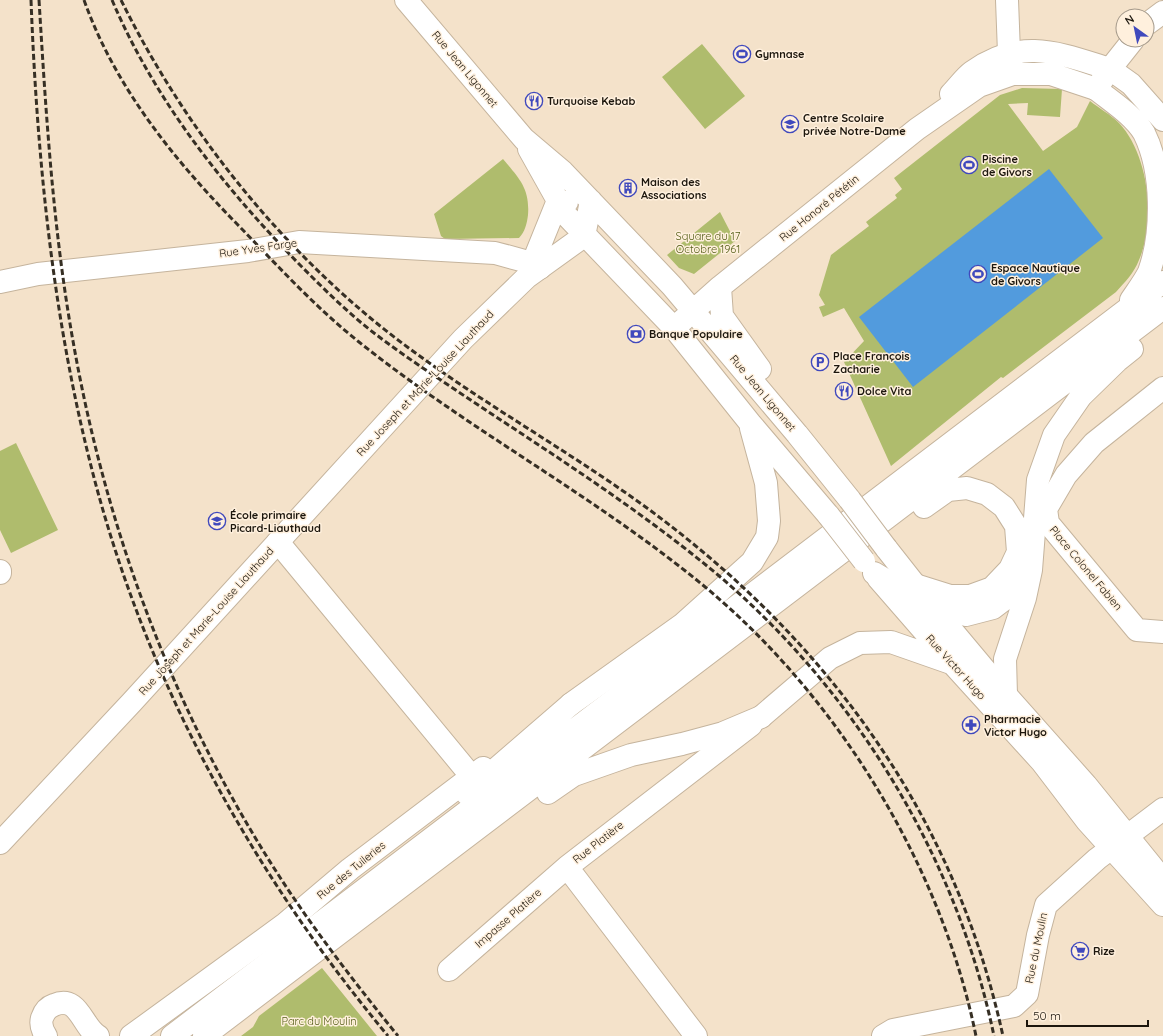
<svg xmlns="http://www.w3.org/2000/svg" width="1163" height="1036" viewBox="0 0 1163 1036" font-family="Quicksand,sans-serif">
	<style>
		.green { fill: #afbc6d }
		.water { fill: #529bdd }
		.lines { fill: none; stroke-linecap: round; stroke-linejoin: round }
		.minor-casing { stroke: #c5b49d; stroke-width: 24 }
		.major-casing { stroke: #c5b49d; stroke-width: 24 }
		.highway-casing { stroke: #c5b49d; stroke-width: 24 }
		.minor { stroke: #fff; stroke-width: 22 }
		.major { stroke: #fff; stroke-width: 22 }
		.highway { stroke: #fff; stroke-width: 22 }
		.rail { stroke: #362f24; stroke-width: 3; stroke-dasharray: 6 3; stroke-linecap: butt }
		.major-bridge-casing { stroke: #c5b49d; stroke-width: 24; stroke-linecap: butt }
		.major-bridge { stroke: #fff; stroke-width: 22 }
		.labels { text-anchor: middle; stroke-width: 3; stroke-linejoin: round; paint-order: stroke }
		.poi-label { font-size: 11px; font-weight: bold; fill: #1c160d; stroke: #fff0dd; text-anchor: start }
		.street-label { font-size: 11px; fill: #1c160d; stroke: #fff0dd }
		.park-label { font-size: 11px; fill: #555e18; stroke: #fff0dd }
	</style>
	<rect width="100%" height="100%" fill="#f4e2ca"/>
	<!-- green -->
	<path class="green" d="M702,44L745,96L705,129L662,77Z
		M1022,88L1062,89L1060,117L1027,115L1028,103L1008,104L1043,151L1077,127L1090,101C1099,108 1111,115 1119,123C1149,155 1156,221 1139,260C1134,273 1125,282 1116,292L1003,378L1001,377L891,466L844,362L864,341L844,308L823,317L819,307L825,305L819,295L831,255L869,226L866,222L897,198L895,195L902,189L894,178L1000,95Z
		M503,159C519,178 530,188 528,215C527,223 525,232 519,238L445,239L441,236L434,214Z
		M720,212L735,241L694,274L679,268L667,255Z
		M16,443L58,530L11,553L0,530V451Z
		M322,968L377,1036H241L253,1027L259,1016Z"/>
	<!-- water -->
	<path class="water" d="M1049,169L1103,238L913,387L859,317Z"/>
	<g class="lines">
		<defs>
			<path id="minor" d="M1007,0L1009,53L1013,72
				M1147,24L1163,12
				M1096,89L1110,69L1133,40
				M0,282L38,274L248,251L299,242L495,253L532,263L540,268
				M1163,388L1094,443L1066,475L1046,509L1048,523L1137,630L1163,632
				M278,542L472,777
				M0,571V573
				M567,867L696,1036
				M449,970L567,867L751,725
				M46,1036C42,1030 40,1025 42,1018C44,1012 48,1007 54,1005C79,994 82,1027 98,1036
				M131,1036L285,924L350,869L483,768
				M883,1036L893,1030L1014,1006L1027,994L1038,935L1046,905L1097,859L1163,809"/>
			<path id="major" d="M406,0L524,139L563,172L672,286L797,434L850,500
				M951,94C958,87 965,77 972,72C1021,37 1058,53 1110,69
				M529,149L566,215L674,328L750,423L829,516
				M527,277L557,203L567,202
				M720,287L722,316L760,369
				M674,328L720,287L917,129L979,86L1013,74H1051L1096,89
				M886,548L934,609L1006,695L1086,785L1163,880
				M878,578L952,663L1042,762L1087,821L1163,905
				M571,704L683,624L752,562L767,537L769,521L766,483L751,428
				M761,717L830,658L860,643L891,642L951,663
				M0,843L132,702L463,339L527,277L584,236L591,201"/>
			<path id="highway" d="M1110,69L1131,84L1163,120
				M1096,89C1112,102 1133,115 1144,133C1163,171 1163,232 1149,272C1144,282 1137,291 1131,300
				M874,573L934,609L966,615L993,608L1014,592L1029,573
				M915,585L950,596H970L992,588L1010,569L1018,552L1016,526L1004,507L987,494L967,488L948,490L924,507
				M1006,695L1005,659L1025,598L1031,570L1038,480L1054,435L1081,396L1117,361L1132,349
				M548,793L574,775L631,755L682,744L723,733L761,717
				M467,794L571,704
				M172,1036L1163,282
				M204,1036L1163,308"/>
		</defs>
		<!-- minor casing -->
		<use href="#minor" class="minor-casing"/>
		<!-- major casing -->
		<use href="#major" class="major-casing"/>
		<!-- highway casing -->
		<use href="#highway" class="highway-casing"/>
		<!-- minor -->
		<use href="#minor" class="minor"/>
		<!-- major -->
		<use href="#major" class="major"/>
		<!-- highway -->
		<use href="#highway" class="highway"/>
		<!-- rail -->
		<path class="rail" d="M31,0C37,155 52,311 90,462C143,675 248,868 388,1036
			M39,0C46,114 53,229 73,341C107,535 178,724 287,888C321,939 359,988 398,1036
			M84,0C115,87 174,160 238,225C277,265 315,307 359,342C469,430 595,496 704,586C838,697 941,865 976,1036
			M112,0C155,101 225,189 302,267C325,290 348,313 374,333C404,356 435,376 466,397C552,454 639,509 718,575C856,692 957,858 994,1036
			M121,0C178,115 257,219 354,304C444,383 551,438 647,508C829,642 954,814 1003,1036"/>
		<defs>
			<path id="major-bridge" d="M850,500L886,548
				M829,516L864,561"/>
		</defs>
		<!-- major-bridge casing -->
		<use href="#major-bridge" class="major-bridge-casing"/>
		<!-- major-bridge -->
		<use href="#major-bridge" class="major-bridge"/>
	</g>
	<!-- icons -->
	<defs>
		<symbol id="stadium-ring" viewBox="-11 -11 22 22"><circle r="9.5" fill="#fff0dd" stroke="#4049bd" stroke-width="1.5"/><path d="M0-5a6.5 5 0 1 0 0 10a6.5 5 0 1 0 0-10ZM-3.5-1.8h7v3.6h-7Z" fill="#4049bd"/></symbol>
		<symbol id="restaurant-ring" viewBox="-11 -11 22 22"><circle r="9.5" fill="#fff0dd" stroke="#4049bd" stroke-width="1.5"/><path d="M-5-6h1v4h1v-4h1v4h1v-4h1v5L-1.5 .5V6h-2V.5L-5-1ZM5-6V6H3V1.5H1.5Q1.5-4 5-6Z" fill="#4049bd"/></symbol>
		<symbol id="school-ring" viewBox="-11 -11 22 22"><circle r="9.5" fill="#fff0dd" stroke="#4049bd" stroke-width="1.5"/><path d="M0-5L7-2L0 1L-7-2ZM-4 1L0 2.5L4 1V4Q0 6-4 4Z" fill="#4049bd"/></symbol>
		<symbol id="building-ring" viewBox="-11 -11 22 22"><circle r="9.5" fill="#fff0dd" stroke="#4049bd" stroke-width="1.5"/><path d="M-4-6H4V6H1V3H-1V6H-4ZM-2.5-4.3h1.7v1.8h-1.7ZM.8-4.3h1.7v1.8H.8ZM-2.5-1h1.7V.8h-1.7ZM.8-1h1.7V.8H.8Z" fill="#4049bd"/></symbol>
		<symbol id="bank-ring" viewBox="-11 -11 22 22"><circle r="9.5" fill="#fff0dd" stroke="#4049bd" stroke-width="1.5"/><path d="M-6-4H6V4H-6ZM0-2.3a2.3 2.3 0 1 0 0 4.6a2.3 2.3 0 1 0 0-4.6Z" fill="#4049bd"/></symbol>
		<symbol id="parking-ring" viewBox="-11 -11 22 22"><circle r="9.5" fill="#fff0dd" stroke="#4049bd" stroke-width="1.5"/><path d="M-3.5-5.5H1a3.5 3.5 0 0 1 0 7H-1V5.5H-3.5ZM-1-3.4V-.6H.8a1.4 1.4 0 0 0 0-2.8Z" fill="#4049bd"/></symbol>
		<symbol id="pharmacy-ring" viewBox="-11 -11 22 22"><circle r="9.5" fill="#fff0dd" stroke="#4049bd" stroke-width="1.5"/><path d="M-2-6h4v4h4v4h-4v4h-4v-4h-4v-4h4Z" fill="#4049bd"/></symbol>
		<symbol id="supermarket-ring" viewBox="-11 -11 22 22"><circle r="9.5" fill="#fff0dd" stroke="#4049bd" stroke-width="1.5"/><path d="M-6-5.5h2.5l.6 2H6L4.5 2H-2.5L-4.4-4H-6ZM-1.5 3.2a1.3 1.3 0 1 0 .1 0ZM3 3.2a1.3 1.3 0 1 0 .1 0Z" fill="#4049bd"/></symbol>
	</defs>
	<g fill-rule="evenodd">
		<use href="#stadium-ring" x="732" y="44" width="20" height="20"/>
		<use href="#restaurant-ring" x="524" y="91" width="20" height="20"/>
		<use href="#school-ring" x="780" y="114" width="20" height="20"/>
		<use href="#stadium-ring" x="959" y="155" width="20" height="20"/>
		<use href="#building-ring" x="618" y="178" width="20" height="20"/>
		<use href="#stadium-ring" x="968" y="264" width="20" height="20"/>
		<use href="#bank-ring" x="626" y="324" width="20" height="20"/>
		<use href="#parking-ring" x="810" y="352" width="20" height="20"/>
		<use href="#restaurant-ring" x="834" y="381" width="20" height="20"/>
		<use href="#school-ring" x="207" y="511" width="20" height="20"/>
		<use href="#pharmacy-ring" x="961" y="715" width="20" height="20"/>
		<use href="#supermarket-ring" x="1070" y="941" width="20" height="20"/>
	</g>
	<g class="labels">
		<!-- poi labels -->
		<g class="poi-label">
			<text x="755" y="58">Gymnase</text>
			<text x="547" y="105">Turquoise Kebab</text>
			<text x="803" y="122">Centre Scolaire<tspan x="803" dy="13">privée Notre-Dame</tspan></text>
			<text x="982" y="163">Piscine<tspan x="982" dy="13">de Givors</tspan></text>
			<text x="641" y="186">Maison des<tspan x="641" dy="13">Associations</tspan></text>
			<text x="991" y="272">Espace Nautique<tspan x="991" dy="13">de Givors</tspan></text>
			<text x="649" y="338">Banque Populaire</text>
			<text x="833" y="360">Place François<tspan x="833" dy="13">Zacharie</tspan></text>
			<text x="857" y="395">Dolce Vita</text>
			<text x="230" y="519">École primaire<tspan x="230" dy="13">Picard-Liauthaud</tspan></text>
			<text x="984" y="723">Pharmacie<tspan x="984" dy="13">Victor Hugo</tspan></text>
			<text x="1093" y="955">Rize</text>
		</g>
		<!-- street labels -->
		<g class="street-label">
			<text transform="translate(465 69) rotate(50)" y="4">Rue Jean Ligonnet</text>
			<text transform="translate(819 208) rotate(-39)" y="4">Rue Honoré Pététin</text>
			<text transform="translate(258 248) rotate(-8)" y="4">Rue Yves Farge</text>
			<text transform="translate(425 383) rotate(-47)" y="4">Rue Joseph et Marie-Louise Liauthaud</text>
			<text transform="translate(763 393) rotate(50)" y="4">Rue Jean Ligonnet</text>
			<text transform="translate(1086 568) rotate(50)" y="4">Place Colonel Fabien</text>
			<text transform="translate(206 621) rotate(-48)" y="4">Rue Joseph et Marie-Louise Liauthaud</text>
			<text transform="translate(956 667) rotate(48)" y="4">Rue Victor Hugo</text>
			<text transform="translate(598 842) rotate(-38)" y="4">Rue Platière</text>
			<text transform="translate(351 870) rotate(-39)" y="4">Rue des Tuileries</text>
			<text transform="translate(508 918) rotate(-41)" y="4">Impasse Platière</text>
			<text transform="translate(1036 948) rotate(-78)" y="4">Rue du Moulin</text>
		</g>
		<!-- park labels -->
		<g class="park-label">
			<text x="708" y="240">Square du 17<tspan x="708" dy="13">Octobre 1961</tspan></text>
			<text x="319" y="1025">Parc du Moulin</text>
		</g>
	</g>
	<!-- north arrow -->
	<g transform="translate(1135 28) rotate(327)"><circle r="19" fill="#fff0dd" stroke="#a4998a"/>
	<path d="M0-3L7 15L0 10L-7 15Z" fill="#4049bd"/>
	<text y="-6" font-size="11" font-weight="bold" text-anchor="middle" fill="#1c160d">N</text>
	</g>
	<!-- scale -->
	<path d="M1027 1020v6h121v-6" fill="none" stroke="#1c160d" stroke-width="2"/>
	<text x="1033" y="1020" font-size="12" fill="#1c160d" stroke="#fff0dd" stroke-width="3" paint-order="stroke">50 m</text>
</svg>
